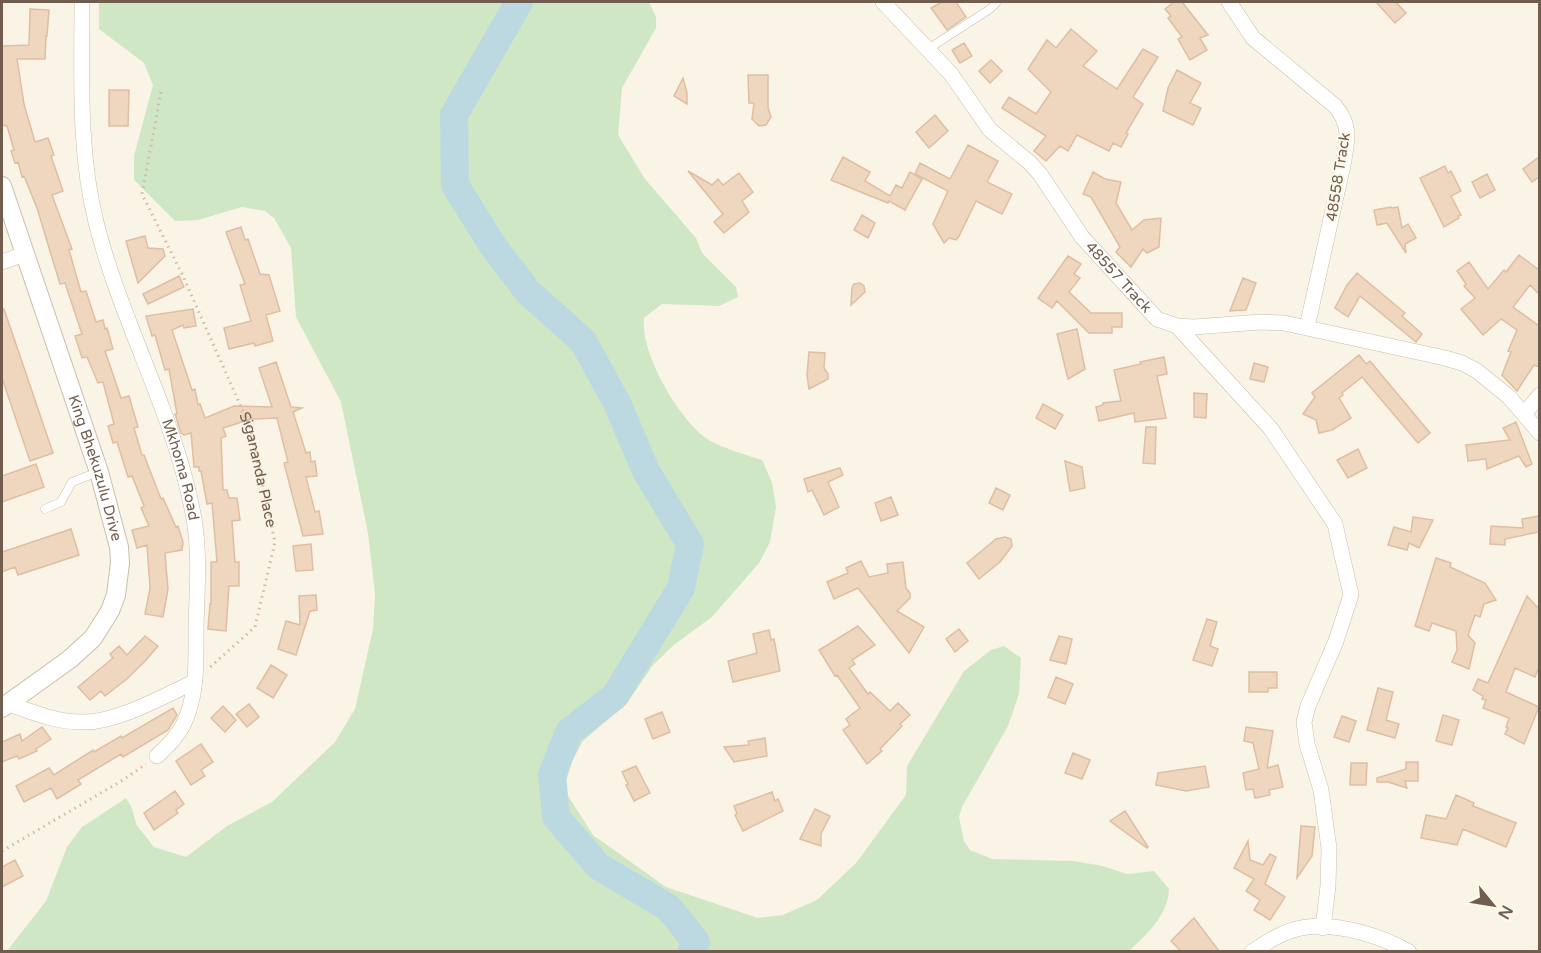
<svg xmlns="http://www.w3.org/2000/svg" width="1541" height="953" viewBox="0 0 1541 953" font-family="'Varela Round',sans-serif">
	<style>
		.grass { fill: #d0e7c5 }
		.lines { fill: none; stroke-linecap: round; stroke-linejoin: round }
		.river { stroke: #bcd9e2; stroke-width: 28 }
		.building { fill: #eed6bf; stroke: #dfbea1; stroke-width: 1.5 }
		.service-casing { stroke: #cbbdad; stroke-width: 9 }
		.minor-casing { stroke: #cbbdad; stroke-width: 16 }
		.tertiary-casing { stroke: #cbbdad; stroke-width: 20 }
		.path { stroke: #d2b9a3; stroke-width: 3; stroke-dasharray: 1.5 4.5; stroke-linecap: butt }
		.service { stroke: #fff; stroke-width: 8 }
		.minor { stroke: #fff; stroke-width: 15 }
		.tertiary { stroke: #fff; stroke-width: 18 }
		.labels { text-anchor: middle; stroke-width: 4.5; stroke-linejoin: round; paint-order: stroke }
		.street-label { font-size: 15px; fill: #715d4d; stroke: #fdf8ec }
	</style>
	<rect width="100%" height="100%" fill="#faf4e6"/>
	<!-- grass -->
	<path class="grass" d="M99,2H649L656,17V28L622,88L618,135L645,179L696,238L702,253L736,287L738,297L719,306L662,304L644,318C640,352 678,418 706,438C718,447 747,455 762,460L772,482L776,507L770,542L759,563L712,617L675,644L653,665L627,703L583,741L572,761L566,782L567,794L593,835L666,887L758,918L783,915L817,900L856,863L906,795L907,766L964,671L991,650L1004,646L1021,658L1019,694L1008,726L962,807L959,817L964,841L970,850L992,859L1074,861L1103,866L1127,874L1154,871L1169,889C1168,916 1147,934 1128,952L7,951L46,901L67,847L82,827L126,798L132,808L136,824L154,847L186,857L227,826L272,802L335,742L355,709L373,629L375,594L368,533L341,402L296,317L291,248L274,218L265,211L242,207L198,220L175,221L134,180V156L153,85L144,63L99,29Z"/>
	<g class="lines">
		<!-- river -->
		<path class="river" d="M519,2L454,115L455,185L493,246L528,292L583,341L617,403L646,471L690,544L681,588L615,696L569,732L552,775L556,817L598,866L669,908L696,942L691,952"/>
	</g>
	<!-- building -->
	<path class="building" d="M942,2H956L966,17L947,30L931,8Z
		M1174,2H1182L1208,35L1200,38L1207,50L1190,60L1178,39L1182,37L1168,18L1171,16L1165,9Z
		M1376,2H1396L1406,13L1395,23Z
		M30,9L49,10L47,36H46L45,59H17L24,104L35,142L48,138L54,155L51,156L63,191L52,195L72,249L69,250L81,292L86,291L96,322L103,320L105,329L107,328L113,349L105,351L121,398L129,396L138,427L134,428L142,455H144L161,499L163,498L176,527L178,526L183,542L182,550L165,553L168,589L163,617L145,614L150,588L147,545L137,548L132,530L149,526L141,508L144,506L132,476L128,477L117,442L113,443L108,426L114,424L103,382L98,383L87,357L82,358L75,336L82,334L65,283L60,284L37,208L24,176L22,177L18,162L15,163L11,151L14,150L7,126L2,125V46L29,45Z
		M1071,29L1097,51L1083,66L1117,89L1143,49L1158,57L1133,97L1143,104L1126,133L1128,134L1121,147L1113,143L1109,151L1077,135L1068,151L1060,146L1046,161L1034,151L1046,136L1002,108L1009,97L1036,114L1051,92L1028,69L1047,40L1056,48Z
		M964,43L972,56L960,63L952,50Z
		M991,60L1002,71L990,83L979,71Z
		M1177,70L1201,83L1190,103L1201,108L1193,125L1163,111L1168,88Z
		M748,75H768V108L771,117L766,125L759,126L752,119L754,103H749Z
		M683,78L687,93V104L674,96Z
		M109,90H129L128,126H109Z
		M935,115L948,131L929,148L916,132Z
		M968,145L998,161L987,182L1012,194L1002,214L976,201L959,236L956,240L949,238L944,243L933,224L948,191L915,174L920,163L950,179Z
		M843,157L870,172L865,181L890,196L896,185L902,188L910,172L922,179L905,210L889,201L888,203L831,180Z
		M1539,157V177L1532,182L1523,169Z
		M1445,166L1448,173L1451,171L1461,191L1451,196L1461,215L1458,216L1459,218L1444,227L1420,178Z
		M688,171L712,185L718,179L723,185L739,173L753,192L742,201L749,212L724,233L714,222L723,214Z
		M1093,172L1105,179L1121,182L1116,203L1132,230L1144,220L1161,218L1159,247L1147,253L1143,249L1131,267L1116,252L1120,247L1091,197L1083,194Z
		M1487,174L1495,190L1480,198L1472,182Z
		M1391,207L1392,208L1398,207L1402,228L1408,224L1416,238L1405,244L1406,253L1387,223L1377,225L1374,210Z
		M862,215L875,223L868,238L854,230Z
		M241,227L245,240L248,239L260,274L269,275L280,311L266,315L273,341L255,346L254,343L229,349L224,328L251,321L240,285L245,284L226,232Z
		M145,236L148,248L163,249L165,256L138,283L126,241Z
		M1519,255L1539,270V294L1530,285L1513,307L1539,326V367L1534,365L1517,391L1502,375L1511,352L1508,351L1517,330L1501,319L1483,335L1461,309L1475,298L1464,286L1466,284L1457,271L1469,262L1488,289L1504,270L1506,272Z
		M1068,256L1081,264L1074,274L1080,278L1069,292L1091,313H1122V327H1112V333H1089L1057,301L1052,308L1038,298Z
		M1357,273L1405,313L1402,316L1422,334L1416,342L1360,296L1348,317L1335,308L1347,285Z
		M179,276L184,287L148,304L143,294Z
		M1243,278L1256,283L1246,310L1230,311Z
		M860,283L864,286L865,292L851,305L852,288L854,284Z
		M2,309H4L53,453L30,461L2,378Z
		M193,309L196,326L184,328L183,325L172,330L192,390L195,389L198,405L200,404L205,418L234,406L272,407L259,368L276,362L291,407L302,408L293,412L306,453L310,452L311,462L315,461L317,476L306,477L315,512L319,511L323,534L303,536L284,463L288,462L277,418L251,419L223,428L226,436L221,438L223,490H227L229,498H237L240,520L232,521L235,562H239V586H229L226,631L208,629L210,604H211V562H217L212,503L207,504L201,471H199V467H194L191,433L184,435L181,433L175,414H177L169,369L165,370L155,335L152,336L146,316Z
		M1077,329L1085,369L1068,379L1057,334Z
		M809,352L825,353L824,368L828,374V379L809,389L807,375Z
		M1359,355L1366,364L1370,361L1430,433L1418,443L1362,377L1342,393L1343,395L1339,398L1351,418L1332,430L1319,433L1316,420L1303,414L1315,397L1312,393Z
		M1164,357L1167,374L1157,376L1166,418L1135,422L1134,413L1099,421L1096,407L1103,405V403L1121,401L1114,370L1141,364L1140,362Z
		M1254,363L1268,367L1264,382L1250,379Z
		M1194,393L1207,394L1206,418L1194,417Z
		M1043,404L1063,415L1055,429L1036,418Z
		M1516,422L1532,464L1526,467L1519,456L1487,469L1486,459L1468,461L1466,445L1510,440L1503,428Z
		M1146,427H1156L1155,464L1143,463Z
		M1358,449L1367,468L1348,478L1337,460Z
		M1065,461L1082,467L1085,488L1070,491Z
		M36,464L44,487L2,502V476Z
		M840,468L843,475L828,482L839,507L824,515L812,490L808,492L804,479Z
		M996,488L1010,495L1003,510L989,503Z
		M891,497L898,515L881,521L875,503Z
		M1539,516V532L1505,539V545L1490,544L1491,526L1523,528L1522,519Z
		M1413,517L1433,520L1419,548L1409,543L1407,550L1388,545L1394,527L1411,532Z
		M71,529L79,555L18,575L15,567L2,572V552Z
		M1005,537L1011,539L1012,546L1000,562L979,579L967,563L996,539Z
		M311,544L313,570L296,571L293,546Z
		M1436,558L1451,563L1450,567L1485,583L1496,600L1484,604L1480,617L1475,615L1468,635L1475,643L1469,669L1452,662L1457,650L1456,631L1432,623L1429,631L1415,626Z
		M861,561L869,577L888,573L887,564L903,562L906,588L910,593V598L897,611L924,627L909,653L858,588L834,599L827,582L848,573L846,568Z
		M316,595L317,610L310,611L296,655L278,649L286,621L300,625L299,596Z
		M1527,596L1539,609V667L1535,677L1515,668L1506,692L1539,707L1524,744L1505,734L1508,728L1506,727L1509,718L1483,708L1486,700L1482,699L1483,696L1473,690L1478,679L1488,683Z
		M1207,619L1217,622L1210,646L1218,649L1212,666L1193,660Z
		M858,626L875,645L852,660L855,664L849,668L868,694L870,692L890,711L898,703L910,715L900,724L902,726L880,749L882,751L867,764L843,730L850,725L846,719L860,708L837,675L835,676L819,650Z
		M959,629L968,641L955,652L946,639Z
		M769,630L771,640L774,639L780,671L733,682L728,661L757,653L753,634Z
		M145,636L158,646L146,660L128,678L105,696L101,691L90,700L78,687L113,658L110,654L119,646L127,655Z
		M1059,636L1072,639L1066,664L1050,660Z
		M271,665L287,675L273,698L257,688Z
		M1249,672H1277V688H1268V692H1249Z
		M1056,677L1073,684L1065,704L1048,697Z
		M1378,688L1393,692L1386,720L1399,724L1395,738L1367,730Z
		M249,704L259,717L247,727L236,714Z
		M223,706L236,720L225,732L211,718Z
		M173,708L177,715L168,730L123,757L121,754L78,780L81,784L57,799L51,788L24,802L16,786L49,768L54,775L93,750L94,752L121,736L122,738Z
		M662,712L670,732L653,739L645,719Z
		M1443,715L1459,720L1452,745L1436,741Z
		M1342,716L1356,721L1349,742L1334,737Z
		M42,727L51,739L36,749L37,751L19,759L17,756L2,762V742L20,734L22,741Z
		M1246,727L1273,731L1267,768L1278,765L1283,787L1269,790L1270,795L1255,798L1253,789L1246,790L1243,773L1259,769L1253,743L1244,741Z
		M765,738L767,756L734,762L724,747L749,745L748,741Z
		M201,744L213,762L201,770L205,776L191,785L176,761Z
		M1073,753L1090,760L1082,779L1065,773Z
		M1406,762H1418V781H1405L1407,788L1388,782H1377V778L1406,769Z
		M1351,763H1367L1366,785H1350Z
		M636,766L650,793L634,801L626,785L628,784L622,772Z
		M1205,766L1209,787L1186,791L1156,785L1158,773Z
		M175,791L184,804L176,810L178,813L154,830L144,813Z
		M772,792L775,801L778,799L783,811L743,831L735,815L737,814L734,806Z
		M1456,795L1474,803L1473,806L1516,823L1506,847L1463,829L1457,845L1421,838L1426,815L1446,819Z
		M815,809L830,816L821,834V846L800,839Z
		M1125,811L1148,847L1147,848L1110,821Z
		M1301,826L1315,827L1312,856L1297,878Z
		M1248,841L1250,860L1263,865L1270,854L1276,857L1265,884L1285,897L1270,920L1254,910L1260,900L1246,891L1254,879L1234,868Z
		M15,860L23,876L2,887V867Z
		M1194,918L1219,951H1181L1171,941Z"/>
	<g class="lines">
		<defs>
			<path id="service" d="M928,49L990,9L997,2
				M45,509L61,502L72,482L98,472"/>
			<g id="minor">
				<path id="s2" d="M82,2C82,75 78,150 96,222C121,323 176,416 194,519C200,554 197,591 196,627C196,658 198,696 183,725C177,737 167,747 157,756"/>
				<path id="s3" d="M883,2L951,74L990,130L1029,162L1040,174L1082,237L1157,319L1177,326L1194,327L1261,322L1284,323L1445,358L1462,363L1477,371L1509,397L1540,433"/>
				<path d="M1229,2L1253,38L1335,106C1352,126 1347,141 1343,165L1307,327"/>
				<path d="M2,262L25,254"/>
				<path d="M1177,326L1271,429L1335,524L1351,595L1336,641L1308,706L1304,722L1307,744L1321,790L1329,848L1328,886L1323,928"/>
				<path d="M1524,414L1540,395"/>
				<path d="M9,704C32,712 56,722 81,722C114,724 164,696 194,682"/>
				<path d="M1252,952C1268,941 1287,929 1307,927C1339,923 1382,936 1409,952"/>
			</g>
			<g id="tertiary">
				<path id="s4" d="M2,186L99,472L119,547L120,563L116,595L110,611L93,638L70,659L2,708"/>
			</g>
		</defs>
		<!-- service casing -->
		<use href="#service" class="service-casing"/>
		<!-- minor casing -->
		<use href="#minor" class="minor-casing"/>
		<!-- tertiary casing -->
		<use href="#tertiary" class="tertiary-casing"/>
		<!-- path -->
		<g class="path">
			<path id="s1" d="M161,92L142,194L182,274L250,427L275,542L255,627L210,667"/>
			<path d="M2,851L123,780L146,764"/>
		</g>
		<!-- service -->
		<use href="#service" class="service"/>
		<!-- minor -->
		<use href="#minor" class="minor"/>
		<!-- tertiary -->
		<use href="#tertiary" class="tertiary"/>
	</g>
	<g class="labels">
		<!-- street labels -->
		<g class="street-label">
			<text transform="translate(1338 177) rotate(-81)" y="5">48558 Track</text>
			<text dy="5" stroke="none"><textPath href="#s3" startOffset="364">48557 Track</textPath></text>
			<text dy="5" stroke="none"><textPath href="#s4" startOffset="297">King Bhekuzulu Drive</textPath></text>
			<text dy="5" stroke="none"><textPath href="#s2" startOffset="483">Mkhoma Road</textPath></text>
			<text dy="5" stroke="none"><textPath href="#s1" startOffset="404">Sigananda Place</textPath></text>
		</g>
	</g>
	<!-- border -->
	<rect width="1541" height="953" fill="none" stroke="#715d4d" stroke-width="6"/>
	<!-- north arrow -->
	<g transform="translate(1493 905) rotate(120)" stroke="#fdf8ec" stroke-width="4.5" paint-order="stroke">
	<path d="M0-4.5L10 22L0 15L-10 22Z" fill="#715d4d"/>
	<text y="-9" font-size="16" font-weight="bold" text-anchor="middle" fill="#715d4d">N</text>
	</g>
</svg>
